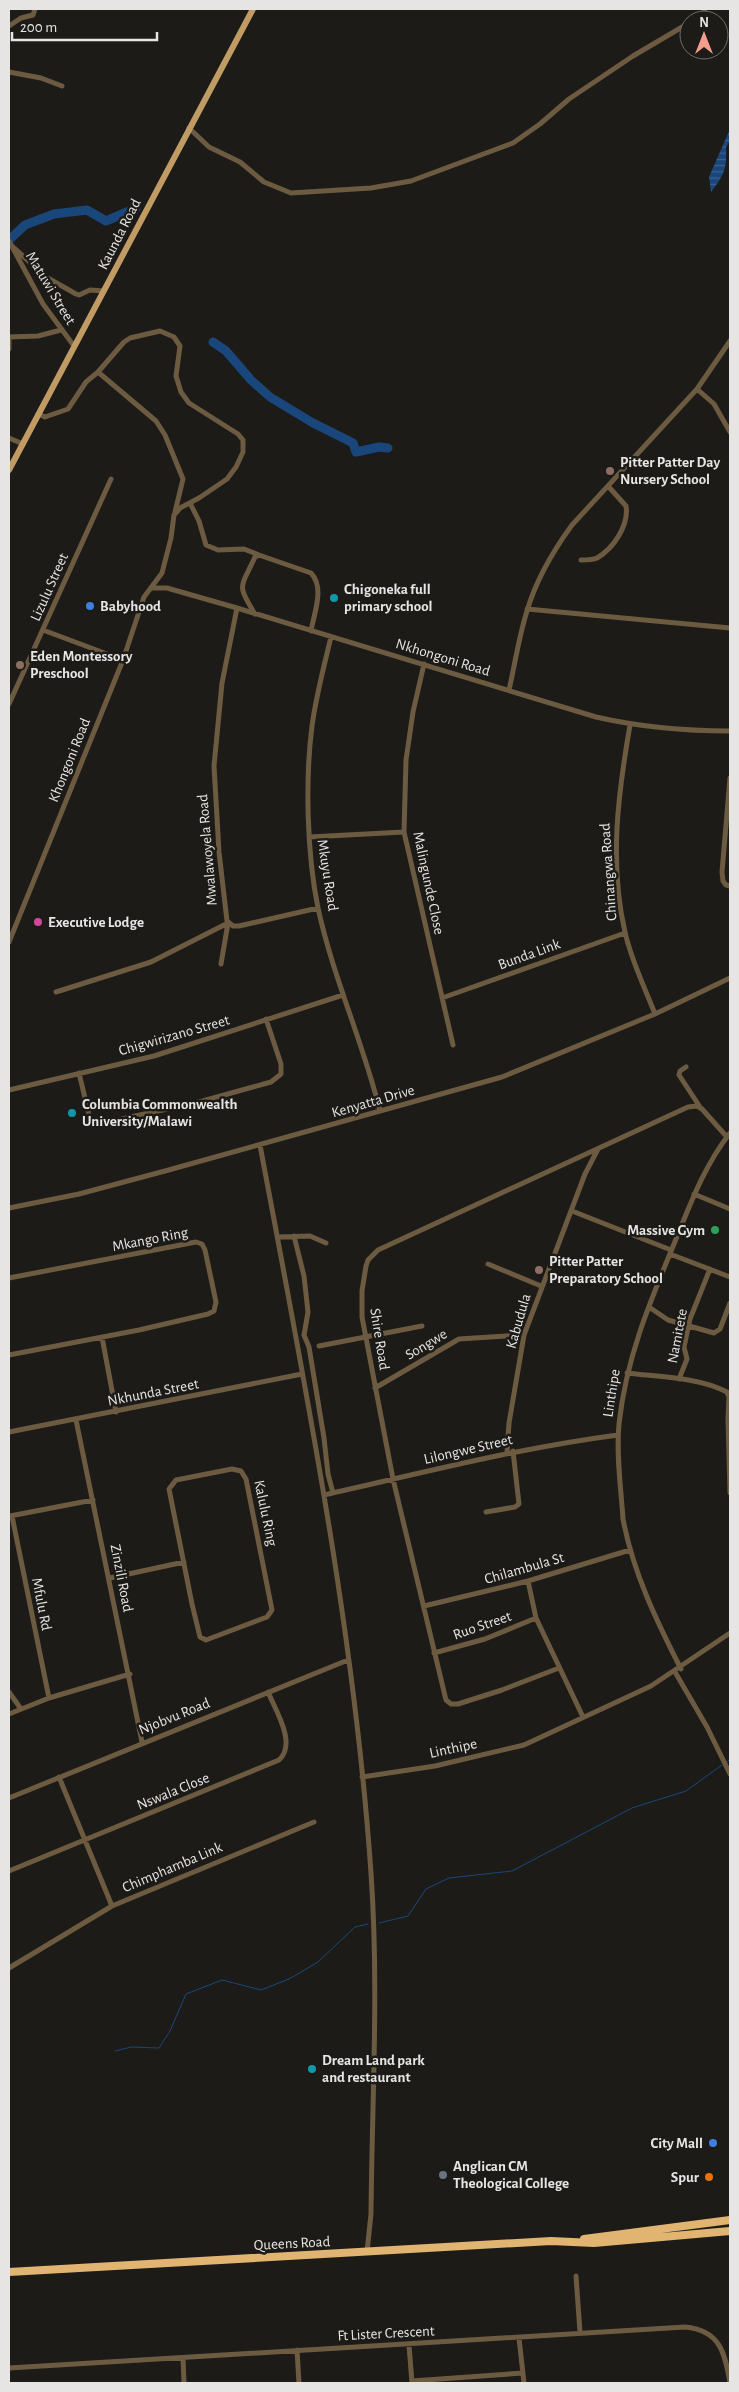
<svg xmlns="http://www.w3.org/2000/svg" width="739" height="2392" viewBox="0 0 739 2392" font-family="'Alegreya Sans',sans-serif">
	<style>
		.water { fill: url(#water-rules) }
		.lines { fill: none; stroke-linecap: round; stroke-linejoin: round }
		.stream { stroke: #1a477b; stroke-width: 1 }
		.river { stroke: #1a477b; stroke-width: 9 }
		.minor { stroke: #6c5b41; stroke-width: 5 }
		.major { stroke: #c09b64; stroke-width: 6 }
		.highway { stroke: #e1b571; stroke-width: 8 }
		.education-dot { fill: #8d6e63; stroke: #1c1b18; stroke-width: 2 }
		.culture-dot { fill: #0f9aa8; stroke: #1c1b18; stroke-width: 2 }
		.shop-dot { fill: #3f7fe0; stroke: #1c1b18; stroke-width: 2 }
		.hotel-dot { fill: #d1479c; stroke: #1c1b18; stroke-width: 2 }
		.leisure-dot { fill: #2e9e5b; stroke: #1c1b18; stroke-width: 2 }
		.worship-dot { fill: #6b7280; stroke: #1c1b18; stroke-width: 2 }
		.food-dot { fill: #e8710a; stroke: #1c1b18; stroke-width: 2 }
		.labels { text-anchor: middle; stroke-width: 5; stroke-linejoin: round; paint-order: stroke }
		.street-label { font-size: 15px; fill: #e6e5e4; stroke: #1c1b18 }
		.poi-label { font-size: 15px; font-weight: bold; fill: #e6e5e4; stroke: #1c1b18; text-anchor: start }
	</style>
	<defs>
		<pattern id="water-rules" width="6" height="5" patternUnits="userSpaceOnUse" patternTransform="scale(1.25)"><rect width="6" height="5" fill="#1a477b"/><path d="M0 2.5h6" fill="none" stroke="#3b618e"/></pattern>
	</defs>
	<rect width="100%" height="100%" fill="#1c1b18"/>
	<!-- water -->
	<path class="water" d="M730,129V141L726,147C727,169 724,175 711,192L709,177Z"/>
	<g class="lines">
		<!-- stream -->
		<path class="stream" d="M727,1762L730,1759
			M379,1923L408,1916L426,1889L449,1878L512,1871L632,1808L686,1791L722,1765
			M115,2051L131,2047L159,2048L170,2031L186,1994L222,1980L261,1990L289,1979L318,1962L355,1927L368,1924"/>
		<!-- river -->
		<path class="river" d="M10,239L25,225L54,214L87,210L106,221L136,208
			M213,342L226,351L251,380L270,397L313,423L353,443L356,452L379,447L388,448"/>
		<!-- minor -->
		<path class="minor" d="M696,20L702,16L705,9
			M9,26L21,18L33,15L35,9
			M9,72L41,78L62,86
			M189,128L209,147L240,162L264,182L291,193L371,188L411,181L513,143L540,124L569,99L633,56L689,23
			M9,241L43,304L74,346
			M12,246L46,277L76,294L79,295L90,290L104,291
			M9,337L38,336L61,330
			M9,349V337
			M98,372L156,421L165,435L183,479L175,512
			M697,389L714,404L730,432
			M9,438L23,444
			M190,503L199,521L206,545L218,550L244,549L259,555
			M581,560C587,560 593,560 597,558C614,548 629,525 626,506L608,486
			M152,588H167L237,608L596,717C640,727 684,731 730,731
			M237,608L222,683L214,766L219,852L227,921L233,926H239L318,908
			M527,609L730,628
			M255,614C236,584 241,588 255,557L259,555L311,573C325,588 314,613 311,631
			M43,630L123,660
			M331,637C324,666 316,696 312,726C305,781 307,854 318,908C333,977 363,1042 380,1111
			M424,664L413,712L406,760L404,832L453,1045
			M509,690C515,664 519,636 527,611C536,580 553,551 572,525L697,389L730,341
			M9,704L111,479
			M630,725C618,794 609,863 625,932C631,960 645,988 655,1014
			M730,778L722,872L723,881L726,885L730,886
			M309,837L404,832
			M9,942L123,660L144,597L162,573L171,538L174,515L180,508L199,498L227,479L236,467L243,452V440L238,434L189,403L181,392L176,376L180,346L174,337L160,331L130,338L124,342L98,372L86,382L68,409L45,417L38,414
			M221,964L228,923
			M56,992L151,962L228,923
			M442,998L625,933
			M686,1067L680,1071L679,1075L700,1107
			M79,1073L89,1115L92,1121L99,1124L199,1102L271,1082L281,1074V1064L266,1019
			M9,1090L154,1056L343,995
			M260,1145C305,1386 354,1628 371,1873C379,1986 372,2100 371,2214L367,2252
			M694,1194L730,1209
			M9,1208L79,1194L165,1171L502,1077L655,1014L730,978
			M572,1211L671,1250
			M294,1236L304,1276L308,1312L304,1335L309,1347L324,1438L328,1474L333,1493
			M278,1237L310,1236L326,1243
			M670,1254L730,1277
			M488,1264L541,1286
			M9,1278L196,1242L202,1244L205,1250L216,1302L214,1311L208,1314L139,1330L9,1355
			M649,1307L668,1320L714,1333L720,1329L730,1303
			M102,1337L116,1412
			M319,1346L422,1326
			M627,1373C659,1377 698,1377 727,1392L729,1397L728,1419L730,1493
			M679,1379L687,1359L684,1347L690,1319L710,1269
			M375,1388L459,1339L524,1335
			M76,1420L142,1742
			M9,1432L302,1374
			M507,1453L509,1423L524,1335L585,1174L598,1149
			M232,1469L241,1471L246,1479L272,1610L267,1617L206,1640L200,1637L192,1604L169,1489L176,1480Z
			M324,1495C422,1473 518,1448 618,1435
			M486,1512L515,1507L519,1504L513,1451
			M10,1516L93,1500
			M12,1516L49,1698
			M110,1578L184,1562
			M528,1581L536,1618L583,1717
			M424,1606L528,1581L630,1550
			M434,1653L485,1639L536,1618
			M559,1668L502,1690L458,1704H451L446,1700L393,1479L362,1317V1291L366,1266L368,1260L378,1250L688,1107L697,1106L702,1109L727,1137
			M681,1669C656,1620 633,1572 623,1519C621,1488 616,1455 619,1424C626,1359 649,1304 674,1244C690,1205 704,1166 730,1133
			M675,1672L707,1727L730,1774
			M9,1692L21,1709
			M9,1714L49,1698L130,1674
			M59,1777L112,1906L314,1822
			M362,1777L435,1766L524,1745L651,1686L730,1633
			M9,1798L348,1660
			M9,1871L279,1760C297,1744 276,1711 268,1692
			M9,1968L112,1906
			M576,2276L580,2332
			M519,2338L524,2383
			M409,2345L412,2383
			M297,2350L299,2383
			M183,2358L184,2383
			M9,2368L685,2327C720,2330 725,2353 730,2383
			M412,2381L523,2373"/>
		<!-- major -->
		<path class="major" d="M9,470L253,9"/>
		<!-- highway -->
		<path class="highway" d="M584,2239L730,2220
			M9,2272L551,2241L594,2243L730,2231"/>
	</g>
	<!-- markers -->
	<g class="education-dot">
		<circle cx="610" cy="471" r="5"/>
		<circle cx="20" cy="665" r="5"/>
		<circle cx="539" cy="1270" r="5"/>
	</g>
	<g class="culture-dot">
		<circle cx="334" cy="598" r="5"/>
		<circle cx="72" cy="1113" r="5"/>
		<circle cx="312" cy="2069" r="5"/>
	</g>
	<g class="shop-dot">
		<circle cx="90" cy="606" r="5"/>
		<circle cx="713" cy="2143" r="5"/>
	</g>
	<circle class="hotel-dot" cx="38" cy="922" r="5"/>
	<circle class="leisure-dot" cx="715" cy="1230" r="5"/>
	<circle class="worship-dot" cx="443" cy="2175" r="5"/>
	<circle class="food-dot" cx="709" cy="2177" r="5"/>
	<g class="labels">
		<!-- street labels -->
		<g class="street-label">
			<text transform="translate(119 234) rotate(-63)" y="5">Kaunda Road</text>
			<text transform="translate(51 288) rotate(59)" y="5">Matuwi Street</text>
			<text transform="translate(49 587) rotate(-66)" y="5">Lizulu Street</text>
			<text transform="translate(443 657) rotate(17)" y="5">Nkhongoni Road</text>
			<text transform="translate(69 760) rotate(-68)" y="5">Khongoni Road</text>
			<text transform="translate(207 850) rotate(-95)" y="5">Mwalawoyela Road</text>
			<text transform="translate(608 872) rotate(-94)" y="5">Chinangwa Road</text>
			<text transform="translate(328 875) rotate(81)" y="5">Mkuyu Road</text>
			<text transform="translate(429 883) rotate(78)" y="5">Malingunde Close</text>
			<text transform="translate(529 954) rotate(-20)" y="5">Bunda Link</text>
			<text transform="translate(174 1035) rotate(-16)" y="5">Chigwirizano Street</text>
			<text transform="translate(373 1101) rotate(-16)" y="5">Kenyatta Drive</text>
			<text transform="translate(150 1239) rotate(-11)" y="5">Mkango Ring</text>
			<text transform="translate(518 1321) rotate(-74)" y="5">Kabudula</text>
			<text transform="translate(677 1336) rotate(-79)" y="5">Namitete</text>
			<text transform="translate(380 1339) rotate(81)" y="5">Shire Road</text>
			<text transform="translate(426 1344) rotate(-31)" y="5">Songwe</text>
			<text transform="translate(153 1392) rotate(-11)" y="5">Nkhunda Street</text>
			<text transform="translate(611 1393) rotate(-81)" y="5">Linthipe</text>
			<text transform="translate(468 1449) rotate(-13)" y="5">Lilongwe Street</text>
			<text transform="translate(266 1513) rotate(78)" y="5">Kalulu Ring</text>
			<text transform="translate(524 1568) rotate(-16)" y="5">Chilambula St</text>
			<text transform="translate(122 1578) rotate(79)" y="5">Zinzili Road</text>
			<text transform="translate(42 1604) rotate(79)" y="5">Mfulu Rd</text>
			<text transform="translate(482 1625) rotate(-19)" y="5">Ruo Street</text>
			<text transform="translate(174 1716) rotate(-22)" y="5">Njobvu Road</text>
			<text transform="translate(453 1748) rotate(-12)" y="5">Linthipe</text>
			<text transform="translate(173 1791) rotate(-22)" y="5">Nswala Close</text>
			<text transform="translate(172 1867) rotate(-23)" y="5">Chimphamba Link</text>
			<text transform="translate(292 2243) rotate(-3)" y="5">Queens Road</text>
			<text transform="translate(386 2333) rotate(-3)" y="5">Ft Lister Crescent</text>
		</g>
		<!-- poi labels -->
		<g class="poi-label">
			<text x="620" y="467">Pitter Patter Day<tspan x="620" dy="17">Nursery School</tspan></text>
			<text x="344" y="594">Chigoneka full<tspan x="344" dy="17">primary school</tspan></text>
			<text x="100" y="611">Babyhood</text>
			<text x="30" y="661">Eden Montessory<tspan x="30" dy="17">Preschool</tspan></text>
			<text x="48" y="927">Executive Lodge</text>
			<text x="82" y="1109">Columbia Commonwealth<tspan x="82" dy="17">University/Malawi</tspan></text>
			<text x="705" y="1235" text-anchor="end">Massive Gym</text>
			<text x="549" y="1266">Pitter Patter<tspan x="549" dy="17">Preparatory School</tspan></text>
			<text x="322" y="2065">Dream Land park<tspan x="322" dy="17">and restaurant</tspan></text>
			<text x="703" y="2148" text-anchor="end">City Mall</text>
			<text x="453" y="2171">Anglican CM<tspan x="453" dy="17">Theological College</tspan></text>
			<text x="699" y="2182" text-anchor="end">Spur</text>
		</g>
	</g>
	<!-- border -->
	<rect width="739" height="2392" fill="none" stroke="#e6e5e4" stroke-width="20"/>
	<!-- north arrow -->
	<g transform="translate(704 35)"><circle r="24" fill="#1c1b18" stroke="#6d6c6a"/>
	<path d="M0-4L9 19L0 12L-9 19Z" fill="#f49d8d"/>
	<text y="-8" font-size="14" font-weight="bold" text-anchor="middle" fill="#e6e5e4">N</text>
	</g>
	<!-- scale -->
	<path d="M12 32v8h145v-8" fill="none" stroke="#e6e5e4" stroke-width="2.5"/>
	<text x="20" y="32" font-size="15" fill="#e6e5e4" stroke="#1c1b18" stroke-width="4" paint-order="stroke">200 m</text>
</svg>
